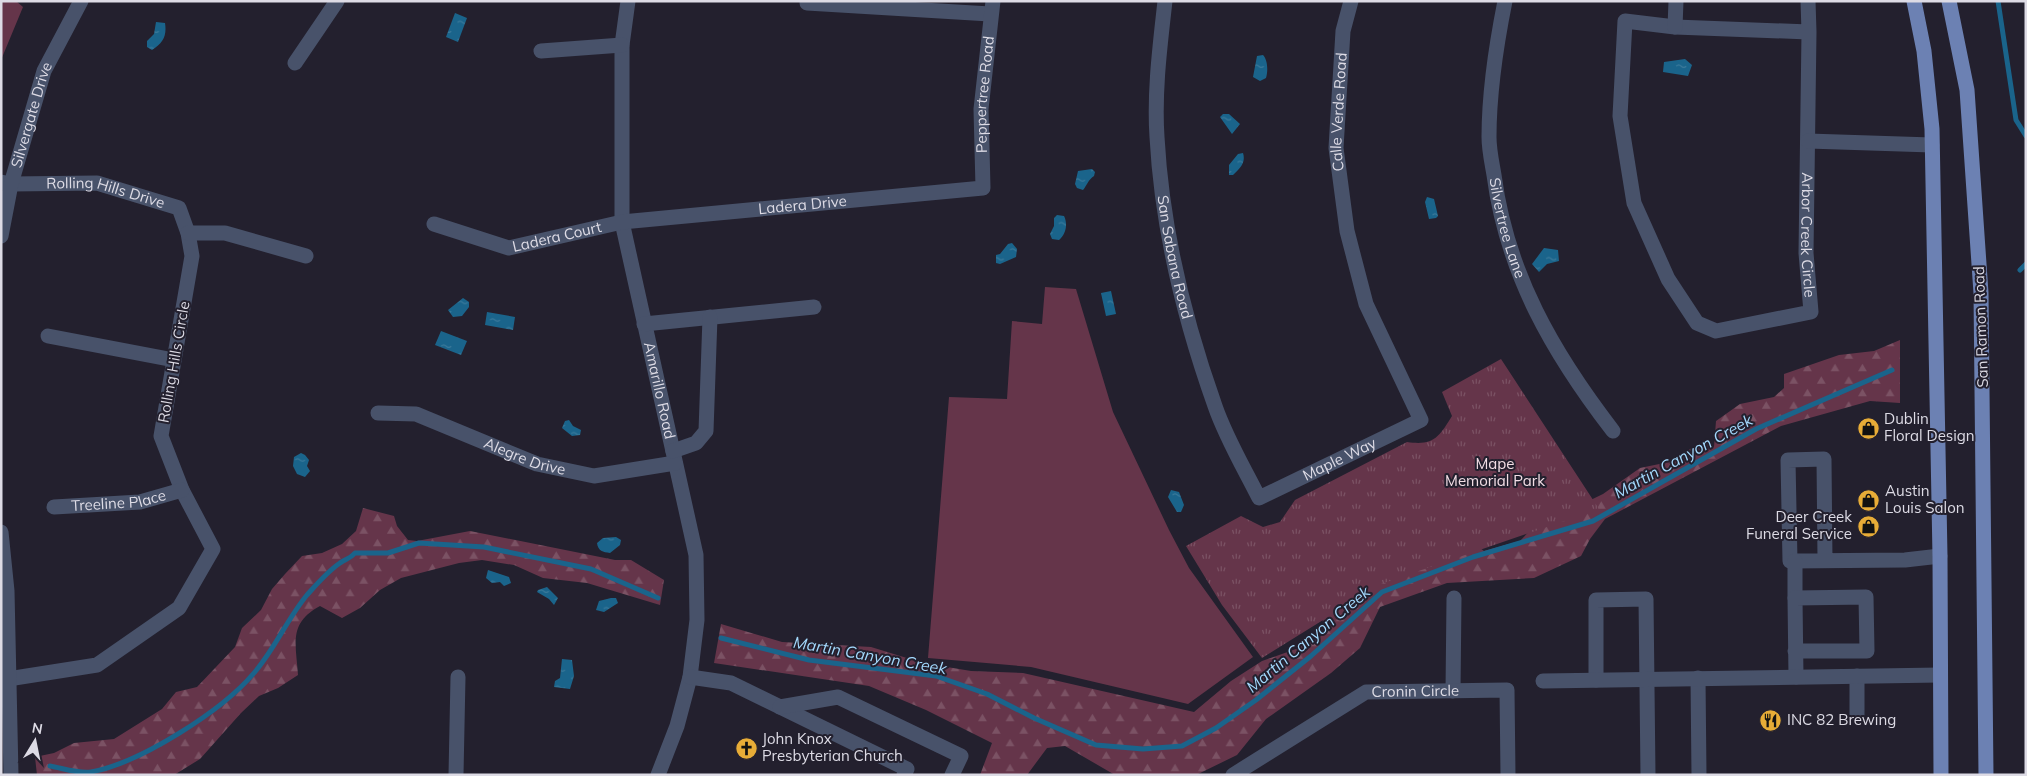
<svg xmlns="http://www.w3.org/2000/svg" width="2027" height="776" viewBox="0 0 2027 776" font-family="Mulish,sans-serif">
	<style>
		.grass { fill: #65354a }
		.forest { fill: url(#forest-firs) }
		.park { fill: url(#park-tufts) }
		.water { fill: url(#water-ripples) }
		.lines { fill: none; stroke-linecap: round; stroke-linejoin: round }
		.stream { stroke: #1a648b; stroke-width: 5 }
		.minor { stroke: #48526a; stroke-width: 15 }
		.major { stroke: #6c81b3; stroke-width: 15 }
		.labels { text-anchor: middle; stroke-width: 4; stroke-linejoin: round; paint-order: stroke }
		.street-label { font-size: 15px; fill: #dddbe5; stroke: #23202e }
		.poi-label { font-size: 15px; fill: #dddbe5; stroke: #23202e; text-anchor: start }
		.park-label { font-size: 15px; fill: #f2dde5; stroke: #23202e }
		.water-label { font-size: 16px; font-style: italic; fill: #a3d9fd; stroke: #23202e }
	</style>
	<defs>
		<pattern id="forest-firs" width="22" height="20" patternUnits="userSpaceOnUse" patternTransform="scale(1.25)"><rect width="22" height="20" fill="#65354a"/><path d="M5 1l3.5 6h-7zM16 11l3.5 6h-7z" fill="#7b5264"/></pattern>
		<pattern id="park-tufts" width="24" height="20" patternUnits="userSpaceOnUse" patternTransform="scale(1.25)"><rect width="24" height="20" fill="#65354a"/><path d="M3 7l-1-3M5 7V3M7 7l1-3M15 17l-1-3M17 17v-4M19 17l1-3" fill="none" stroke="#7b5264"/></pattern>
		<pattern id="water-ripples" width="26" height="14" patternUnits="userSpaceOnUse" patternTransform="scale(1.25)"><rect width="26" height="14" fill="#1a648b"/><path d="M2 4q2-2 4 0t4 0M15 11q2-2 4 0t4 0" fill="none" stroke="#3b7a9b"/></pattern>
	</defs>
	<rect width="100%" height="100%" fill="#23202e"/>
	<!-- grass -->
	<path class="grass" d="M1,1H16L23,7L1,60Z
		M1045,287L1076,289L1113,412L1169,530L1189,568L1253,657L1188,704L1031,667L928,658L949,397L1007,399L1012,321L1042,324Z"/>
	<!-- forest -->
	<path class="forest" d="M1900,340V403L1870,401L1781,426L1605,519L1590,539L1581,556L1534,578L1447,583L1380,607L1360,648L1331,673L1266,719L1237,755L1196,775H1115L1065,746L1047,748L1027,775H980L992,743L926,710L869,686L714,663L721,624L782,642L871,647L923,663L971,671L1023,673L1194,712L1231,681L1262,661L1296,649L1325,634L1321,611L1458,532L1484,551L1520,541L1544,516L1570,510L1603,494L1640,468L1669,462L1695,446L1707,444L1714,447L1716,421L1740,404L1774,397L1784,388V374L1839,355L1874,351Z
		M363,508L394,516L397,526L408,540L417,541L470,531L615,560H631L664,580L660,605L587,583L543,578L514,565L482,560L459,563L401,578L380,590L360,608L342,618L320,606C288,623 296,644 298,675L278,688L259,696L241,713L200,759L174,775H37L35,757L54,753L74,743L114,739L162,709L176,692L197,687L235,647L242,628L261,610L272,589L285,574L302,556L322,553L342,544L356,531Z"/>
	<!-- park -->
	<path class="park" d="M1501,359L1599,509L1381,584L1262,658L1222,605L1186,546L1241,516L1263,527L1280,522L1295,500L1407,442C1434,446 1439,437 1452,416L1442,392Z"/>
	<!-- water -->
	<path class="water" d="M455,13L467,18L458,42L446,37Z
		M156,22L165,23C167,36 163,43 152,50L147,47V41L154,34Z
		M1263,55C1268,60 1268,72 1266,78L1260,81L1253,77L1257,56Z
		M1685,59L1692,65L1688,76L1663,72L1664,62Z
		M1223,114H1229L1240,124L1232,134L1220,117Z
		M1243,153C1246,163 1240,168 1233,175H1229V165L1238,154Z
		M1092,169L1095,172L1094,176C1088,180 1087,185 1083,190L1077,188L1075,184L1078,171Z
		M1427,197L1434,199L1438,216L1436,218L1429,219L1425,202Z
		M1057,215L1064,216C1068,224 1066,234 1059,240L1052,239L1050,234L1054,226V218Z
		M1012,243L1017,249L1016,257L1000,264L996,263V255L1000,254L1008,244Z
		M1544,248L1558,250L1559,261L1547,264L1539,272L1532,264Z
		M1111,291L1116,314L1106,316L1101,293Z
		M463,298L469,302V307L462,316L453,317L448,310Z
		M487,312L515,317L513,330L485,325Z
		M441,331L467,341L461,355L435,345Z
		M569,420L573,426L581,430L580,435L572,436L562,428L565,421Z
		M301,453L305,455L309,460L307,466L310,471L305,477L297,474L293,466L294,457Z
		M1171,490L1179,492L1184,505L1181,512H1177L1168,497Z
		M616,537L621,540L620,545L610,553C603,552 598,551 597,543L603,538Z
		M488,570L509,577L511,583L504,586L500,582L492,583L486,578Z
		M547,587L558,598L554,605L549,599L537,592L538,590Z
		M611,598H616L618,603L604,612L596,610L599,601Z
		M562,659L572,660L574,676L570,689L554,687L555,681L560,678Z"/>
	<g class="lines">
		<!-- stream -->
		<path class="stream" d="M1998,1L2016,120L2026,136
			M2020,270L2026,264
			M721,638L809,660L936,676L987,694L1034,718L1096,745L1143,749L1182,746L1216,728L1256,700L1311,656L1382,592L1473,557L1593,521L1756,429L1892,370
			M50,766C62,768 79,774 91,772C140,763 222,711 254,673C275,649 287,619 307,595C316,585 328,571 340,563C345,559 350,559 355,553H388L419,543L484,547L591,569L658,598"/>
		<!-- minor -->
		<g class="minor">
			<path id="s1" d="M628,1L622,45V222L696,555L697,620L690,677L677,726L658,775"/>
			<path id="s2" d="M1165,1C1160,46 1154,92 1157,137C1162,229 1184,319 1215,406C1226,438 1244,468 1259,498L1421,420L1366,304L1347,231L1336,148L1343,31L1351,1"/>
			<path id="s3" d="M1505,1C1496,46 1489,91 1489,137C1489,150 1492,163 1494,175C1507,274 1553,353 1613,431"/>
			<path id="s4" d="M1808,1L1809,32L1806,253L1811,312L1716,331L1697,323L1668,279L1634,203L1620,116L1625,21L1675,27L1809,32"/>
			<path d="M807,3L990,14"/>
			<path d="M1675,27L1676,1"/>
			<path d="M541,51L622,45"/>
			<path d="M295,63L337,1"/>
			<path d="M1808,141L1932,145"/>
			<path id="s5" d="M1,182L11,184L97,183L179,208L188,233L192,256L161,436L182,490L213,549L179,608L97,665L8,679"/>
			<path id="s6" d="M434,224L509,248L622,222L983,188L981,109L993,1"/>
			<path d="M188,233H225L306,256"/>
			<path id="s7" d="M1,236L11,184L44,71L81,1"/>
			<path d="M644,324L814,307"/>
			<path d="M48,336L174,360"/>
			<path id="s8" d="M378,413L416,414L537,464L594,476L675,463"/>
			<path d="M673,451L696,443L706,431L710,317"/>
			<path id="s9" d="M54,507L140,502L182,490"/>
			<path d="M1,532L7,591L11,775"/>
			<path d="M1825,560L1824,459L1788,460L1790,561L1905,560L1940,556"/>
			<path d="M1795,561V598"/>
			<path d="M1795,651H1867L1866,597L1795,598L1796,677"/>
			<path d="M1857,676V715"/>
			<path d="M690,677L731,683L907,769L904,775"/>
			<path d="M1698,678L1699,775"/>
			<path d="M1596,680V600L1646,599L1648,775"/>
			<path d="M1543,681L1940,675"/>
			<path d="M1453,691L1454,598"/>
			<path d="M780,707L838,697L961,756L952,775"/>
			<path d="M456,775L458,677"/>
			<path id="s10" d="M1233,775L1366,692L1507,690L1508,775"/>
		</g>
		<!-- major -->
		<path class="major" d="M1914,1L1924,51L1932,129L1940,556L1941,775
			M1949,1L1967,90L1981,293L1986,775"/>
	</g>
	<!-- icons -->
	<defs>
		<symbol id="shop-disc" viewBox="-11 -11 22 22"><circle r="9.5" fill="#e7ac37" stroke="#23202e"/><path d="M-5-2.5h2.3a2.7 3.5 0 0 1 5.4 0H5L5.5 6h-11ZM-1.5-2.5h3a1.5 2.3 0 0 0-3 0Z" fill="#111"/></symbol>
		<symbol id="restaurant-disc" viewBox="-11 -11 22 22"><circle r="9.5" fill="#e7ac37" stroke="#23202e"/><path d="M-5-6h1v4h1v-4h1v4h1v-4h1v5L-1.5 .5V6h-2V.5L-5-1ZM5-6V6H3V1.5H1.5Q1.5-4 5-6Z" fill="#111"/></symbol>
		<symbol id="church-disc" viewBox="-11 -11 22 22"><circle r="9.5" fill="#e7ac37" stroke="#23202e"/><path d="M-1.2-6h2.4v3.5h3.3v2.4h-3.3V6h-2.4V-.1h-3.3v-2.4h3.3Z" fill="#111"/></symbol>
	</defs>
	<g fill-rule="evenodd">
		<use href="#shop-disc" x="1856" y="416" width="25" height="25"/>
		<use href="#shop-disc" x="1856" y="488" width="25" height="25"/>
		<use href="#shop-disc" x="1856" y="514" width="25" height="25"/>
		<use href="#restaurant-disc" x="1758" y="708" width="25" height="25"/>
		<use href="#church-disc" x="734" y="736" width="25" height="25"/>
	</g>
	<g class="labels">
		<!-- street labels -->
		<g class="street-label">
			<text dy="5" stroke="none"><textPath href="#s6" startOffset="651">Peppertree Road</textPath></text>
			<text dy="5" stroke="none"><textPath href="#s2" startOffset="1018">Calle Verde Road</textPath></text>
			<text dy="5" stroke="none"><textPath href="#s7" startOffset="125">Silvergate Drive</textPath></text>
			<text dy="5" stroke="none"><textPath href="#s5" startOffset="106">Rolling Hills Drive</textPath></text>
			<text dy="5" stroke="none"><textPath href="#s6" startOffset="376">Ladera Drive</textPath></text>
			<text dy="5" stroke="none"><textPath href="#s3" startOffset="230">Silvertree Lane</textPath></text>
			<text dy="5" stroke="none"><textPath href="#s4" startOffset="234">Arbor Creek Circle</textPath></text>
			<text dy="5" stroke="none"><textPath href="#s6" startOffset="128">Ladera Court</textPath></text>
			<text dy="5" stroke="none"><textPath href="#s2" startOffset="258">San Sabana Road</textPath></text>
			<text transform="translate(1981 327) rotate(-92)" y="5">San Ramon Road</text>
			<text transform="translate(174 362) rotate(-80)" y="5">Rolling Hills Circle</text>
			<text dy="5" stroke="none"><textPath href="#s1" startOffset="394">Amarillo Road</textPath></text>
			<text dy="5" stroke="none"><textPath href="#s8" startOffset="155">Alegre Drive</textPath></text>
			<text dy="5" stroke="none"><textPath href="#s2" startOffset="604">Maple Way</textPath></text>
			<text dy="5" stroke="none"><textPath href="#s9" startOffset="65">Treeline Place</textPath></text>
			<text dy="5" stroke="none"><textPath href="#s10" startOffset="206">Cronin Circle</textPath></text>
		</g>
		<!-- poi labels -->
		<g class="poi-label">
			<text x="1884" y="424">Dublin<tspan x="1884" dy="17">Floral Design</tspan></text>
			<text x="1885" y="496">Austin<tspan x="1885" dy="17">Louis Salon</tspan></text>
			<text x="1852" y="522" text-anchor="end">Deer Creek<tspan x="1852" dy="17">Funeral Service</tspan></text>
			<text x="1787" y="725">INC 82 Brewing</text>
			<text x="762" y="744">John Knox<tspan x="762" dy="17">Presbyterian Church</tspan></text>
		</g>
		<!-- park labels -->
		<g class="park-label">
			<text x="1495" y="469">Mape<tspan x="1495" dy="17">Memorial Park</tspan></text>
		</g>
		<!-- water labels -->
		<g class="water-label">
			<text transform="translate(1683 456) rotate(-29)" y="6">Martin Canyon Creek</text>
			<text transform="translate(1308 639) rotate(-40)" y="6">Martin Canyon Creek</text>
			<text transform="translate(870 655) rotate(10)" y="6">Martin Canyon Creek</text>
		</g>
	</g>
	<!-- border -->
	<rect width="2027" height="776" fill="none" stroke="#dddbe5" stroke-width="5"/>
	<!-- north arrow -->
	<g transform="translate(35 741) rotate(10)" stroke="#23202e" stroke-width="4" paint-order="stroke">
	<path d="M0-4L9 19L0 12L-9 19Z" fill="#dddbe5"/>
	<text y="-8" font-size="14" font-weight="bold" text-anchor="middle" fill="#dddbe5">N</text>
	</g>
</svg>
